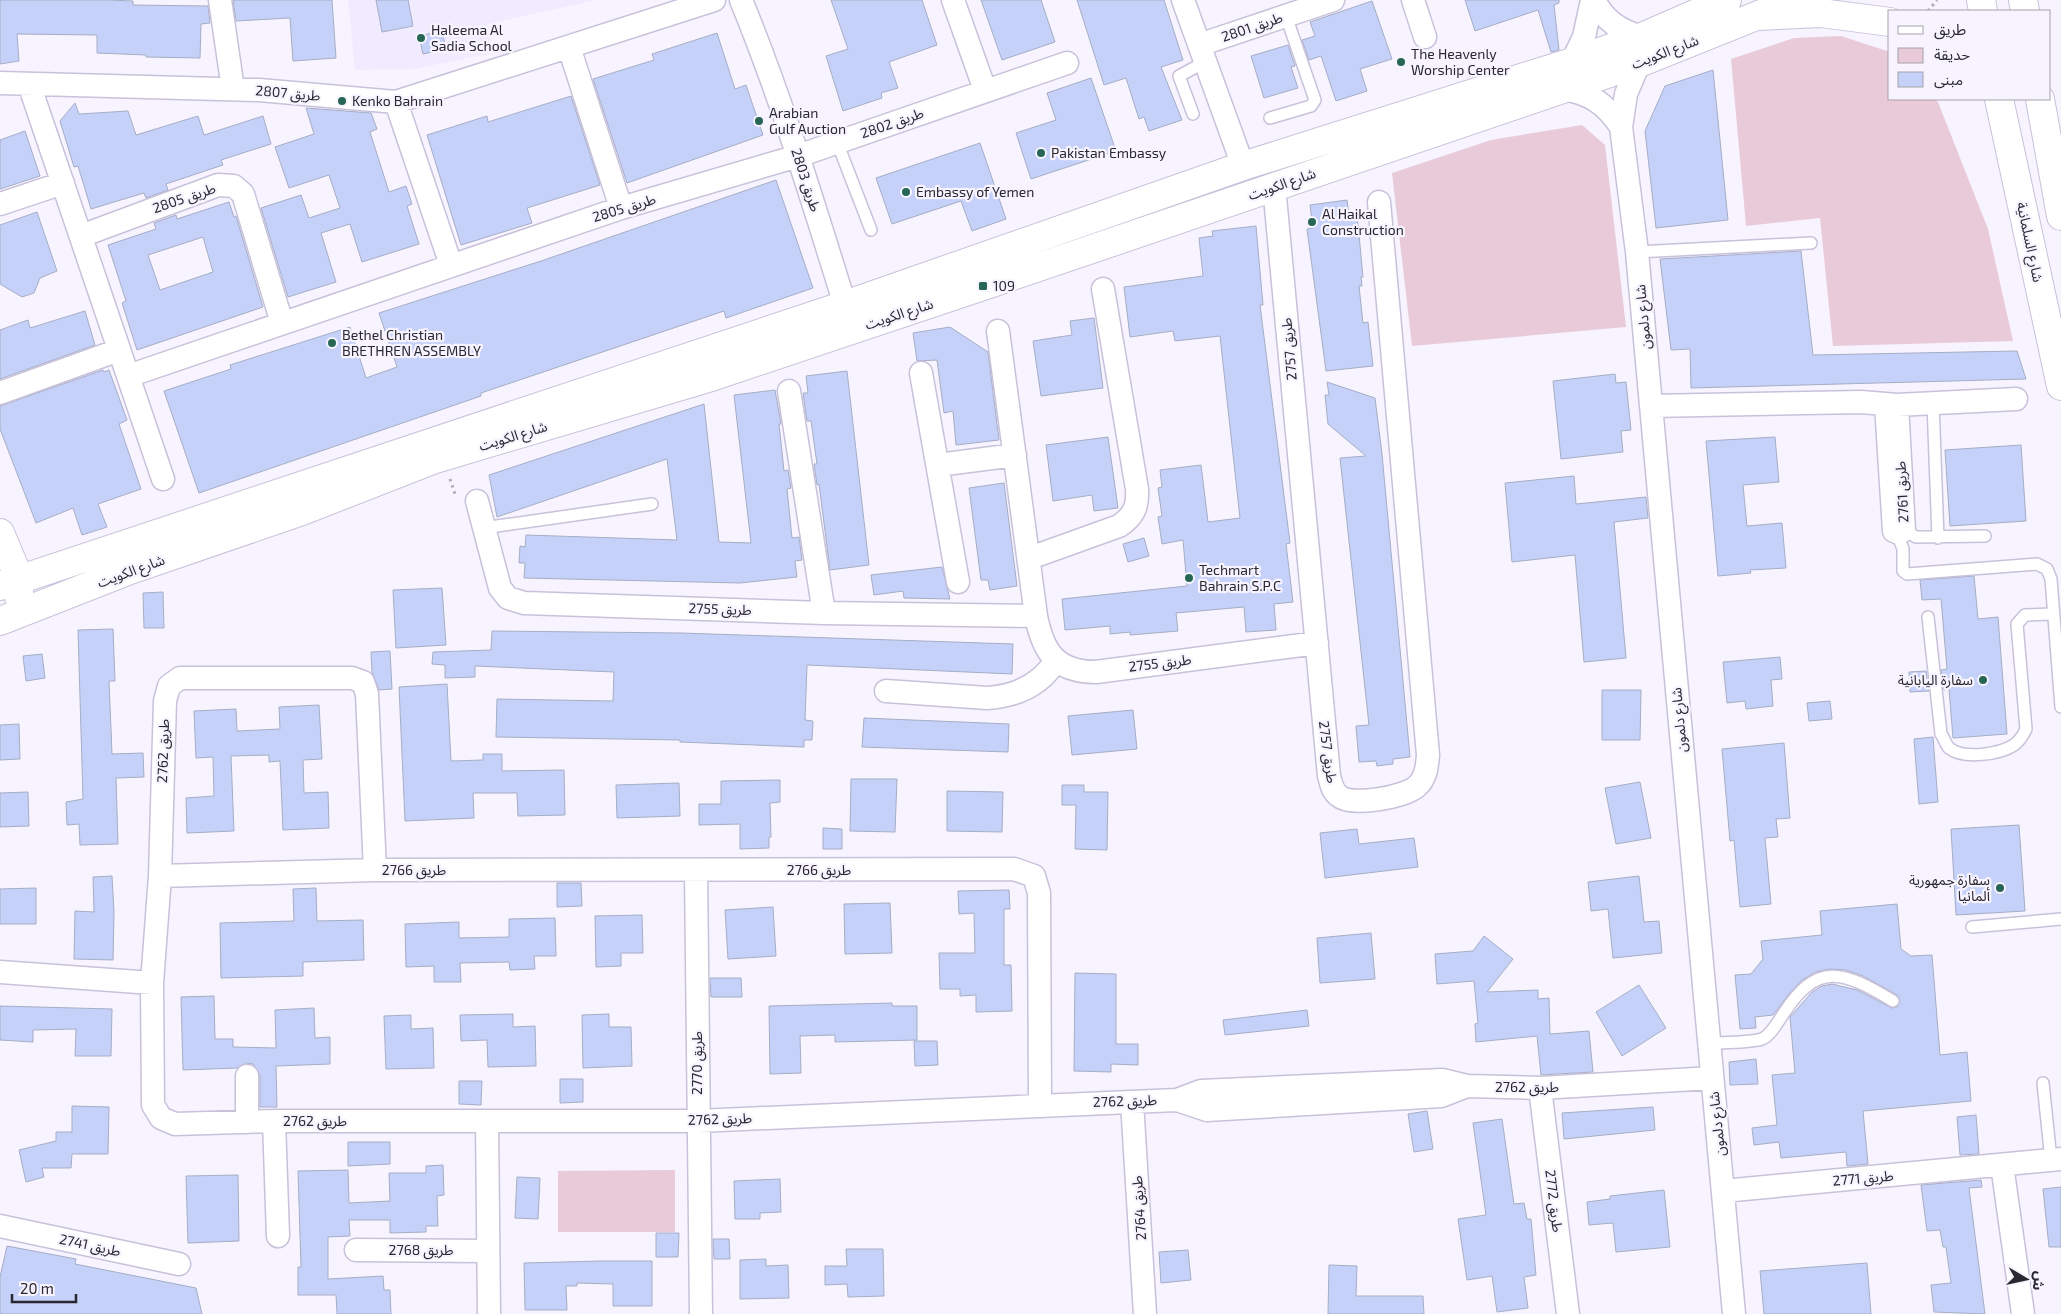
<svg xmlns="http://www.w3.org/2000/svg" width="2061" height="1314" viewBox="0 0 2061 1314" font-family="'Exo 2','Noto Sans Arabic',sans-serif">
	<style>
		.built { fill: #f0ebfe }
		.green { fill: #e9cad9 }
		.building { fill: #c5d1f9; stroke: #a6adc4; fill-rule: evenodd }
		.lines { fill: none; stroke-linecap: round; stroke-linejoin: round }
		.lane-casing { stroke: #c8c1da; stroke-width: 14 }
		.street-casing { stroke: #c8c1da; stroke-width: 25 }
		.secondary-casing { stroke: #c8c1da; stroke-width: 30 }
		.primary-casing { stroke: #c8c1da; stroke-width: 30 }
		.path { stroke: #b0adb8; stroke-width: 3; stroke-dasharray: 2.5 4; stroke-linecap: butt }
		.lane { stroke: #fff; stroke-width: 11 }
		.street { stroke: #fff; stroke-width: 22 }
		.secondary { stroke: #fff; stroke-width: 28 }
		.primary { stroke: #fff; stroke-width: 28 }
		.poi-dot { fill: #276654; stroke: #f7f4ff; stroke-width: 2 }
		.labels { text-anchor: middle; stroke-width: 4.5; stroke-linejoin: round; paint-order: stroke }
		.street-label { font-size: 14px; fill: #292730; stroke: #f7f4ff }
		.poi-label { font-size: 14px; fill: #292730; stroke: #f7f4ff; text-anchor: start }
	</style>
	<rect width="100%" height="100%" fill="#f7f4ff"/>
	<!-- built -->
	<path class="built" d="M348,0H596L487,24L492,53L414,69L355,70Z"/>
	<!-- green -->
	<path class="green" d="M1841,36L1890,52V99H1935L1938,102L1988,229L2013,341L1833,346L1820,218L1746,226L1731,59L1794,38Z
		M1582,125L1605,145L1626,327L1412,346L1392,173L1491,140Z
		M675,1170V1232H558V1171Z"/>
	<!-- building -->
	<path class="building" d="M0,0H108L133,1V5L208,6L210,23L201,24L200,58L146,57V55L97,53V35L17,34L19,61L0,64Z
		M233,0H332L336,58L293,61L290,18L236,21Z
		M376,0H408L413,26L382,32Z
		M831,0H922L937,45L889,62L898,88L881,93L882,98L843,111L826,56L848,49Z
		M981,0H1041L1055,42L1002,60Z
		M1077,0H1164L1183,60L1161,67L1182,120L1149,131L1144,117L1139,119L1126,78L1104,85Z
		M1465,0H1559V3L1554,5L1559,50L1551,52L1538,10L1475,31Z
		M1372,1L1392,59L1360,69L1367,91L1336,101L1321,56L1309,60L1302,40L1315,36L1310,22Z
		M442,31L446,49L423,54L419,36Z
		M717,33L735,89L746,85L763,135L627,183L593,79L654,60L652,54Z
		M1288,45L1295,66L1291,67L1298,88L1264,98L1251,56Z
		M1713,70L1728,220L1656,228L1645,131L1665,86Z
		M1091,78L1116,151L1031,179L1016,133L1056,120L1047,93Z
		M571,96L600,185L527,208L532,223L461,245L427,135L487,116L488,122Z
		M75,103L79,114L128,111L136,135L198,116L204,135L263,116L271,144L221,160L223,165L166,184L168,190L146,198L144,193L91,209L78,166L74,167L60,121Z
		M306,108L371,113L377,129L370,132L389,192L406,186L412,204L407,206L419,244L362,262L350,224L321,233L336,282L288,297L261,208L301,195L309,218L340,208L329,175L289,188L275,147L314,134Z
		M25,131L40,176L0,189V140Z
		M980,143L1006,219L972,231L961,201L892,224L876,178Z
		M776,180L813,288L726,318L724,311L481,393V396L199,493L164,391L231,369L230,365L350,327L366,378L397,367L379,313L541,261Z
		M1347,200L1349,215L1357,214L1363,277H1361L1362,286H1359L1363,323L1368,322L1373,366L1326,371L1307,229L1313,228L1310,205Z
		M229,202L234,217L236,216L263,307L137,350L122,303L126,301L108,245L156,229L154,223L176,215L177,219ZM203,237L213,272L160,290L148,255Z
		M37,212L57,271L40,278L34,293L22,297L0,284V225Z
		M1256,226L1263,305H1260L1290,543L1286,544L1293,602L1274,604L1276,630L1246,632L1244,607L1176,613L1178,631L1130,635V632L1110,634V626L1065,630L1062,599L1187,586L1183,540L1162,544L1158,517L1162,516L1158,488L1162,487L1160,470L1201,465L1208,522L1240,518L1220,336L1175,341L1173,331L1130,337L1124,287L1203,276L1199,238L1213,236L1212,231Z
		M1801,251L1813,355L2017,351L2026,379L1691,388L1690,349L1671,350L1660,259Z
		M85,311L95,345L0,379V330L28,320L30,328Z
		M1094,318L1103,388L1041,396L1033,341L1072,335L1070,321Z
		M950,327L988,352L999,440L956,445L953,411L944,413L937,360L917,361L913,333Z
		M103,370L104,372L109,370L127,420L119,424L141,489L98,504L107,527L82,535L73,508L36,523L0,429V406Z
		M847,371L869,565L830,570L819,484L817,485L814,464H817L811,421H807L803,393H808L806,376Z
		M1615,374L1616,383L1626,382L1631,430L1621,431L1623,452L1561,459L1553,381Z
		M1327,382L1375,398L1382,454L1410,757L1393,759V764L1377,766L1376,761L1359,762L1356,726L1369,725L1340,458L1366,456L1328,424L1325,395H1329Z
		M775,390L781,424H779L784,471L788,470L791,488L787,489L792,538L799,537L802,560L795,561L797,577L740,583L524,578L525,563H519L520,546L525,547L526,535L677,540L667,459L497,517L489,475L704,404L719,542L751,543L734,395Z
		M1108,437L1118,508L1094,511L1092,495L1053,501L1046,445Z
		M1775,437L1779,482L1743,485L1747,526L1782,523L1786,568L1750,570L1751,573L1718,576L1706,441Z
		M2021,445L2026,521L1950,526L1945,450Z
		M1574,476L1576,504L1646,497L1648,518L1614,522L1626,658L1584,662L1575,555L1512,562L1505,483Z
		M1004,483L1017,586L990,590L988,580H981L969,488Z
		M1144,538L1149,556L1128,562L1123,544Z
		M942,567L950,599L904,598L903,591L874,595L871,575Z
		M1974,576L1978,619L1998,617L2007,734L1953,738L1949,689L1944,690L1941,670L1947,669L1941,599L1922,600L1920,580Z
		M442,588L446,645L396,648L393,590Z
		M163,592L164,628H144L143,593Z
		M113,629L115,681H109L112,754L143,753L144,777L116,778L118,844L80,845L79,824L67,825L66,802L83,799L78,630Z
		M492,631L681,633L1013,644L1012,674L807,665L805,720L813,721L812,740H804V747L680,742V740L496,737L497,699L613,701L614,672L475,666V677L445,678V665L432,664L433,652L491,650Z
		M390,651L392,689L379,690L372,672L371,652Z
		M42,654L45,678L26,681L23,656Z
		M1780,657L1782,679L1771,680L1773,706L1746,709L1745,701L1727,703L1723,662Z
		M1926,671L1929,691L1910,692L1909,672Z
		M447,684L451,761L483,760V754H502V771L564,770L565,815L518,816L517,793H473L474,818L405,821L399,687Z
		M1602,690H1641L1640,740H1602Z
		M1830,701L1832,719L1809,721L1807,703Z
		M319,705L322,759L303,760L304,793L328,792L329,828L283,830L280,761L269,762V755L231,756L234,831L187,833L186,798L214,796L213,757L196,758L194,711L236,709L237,731L280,729L279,707Z
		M1133,710L1137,749L1072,755L1068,716Z
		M864,718L1009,724L1008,752L862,747Z
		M19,724L20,759L0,760V725Z
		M1933,737L1938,802L1919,804L1914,739Z
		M1784,743L1790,818L1776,819L1778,837L1765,838L1771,904L1740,907L1734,840L1730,841L1722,749Z
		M851,779H897L895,832L850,831Z
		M780,780V802L770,803L771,837H769V848L740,849V824L699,825V804H721V781Z
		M1640,782L1651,838L1616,844L1605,788Z
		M679,783L680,816L617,818L616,785Z
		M1062,785H1084V792H1108L1107,850L1075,849L1076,805H1062Z
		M947,791L1003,792L1002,832L947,831Z
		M28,792L29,826L0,827V793Z
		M2019,825L2025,911L1956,915L1951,829Z
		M823,828L842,829V849H823Z
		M1357,829L1359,844L1414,838L1418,867L1325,878L1320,833Z
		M112,876L114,912L113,960L74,959L75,911L94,912L93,877Z
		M1639,876L1644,922L1659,921L1662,953L1613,958L1608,909L1591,911L1588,882Z
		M557,883H581L582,906L557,907Z
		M36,888V924H0V889Z
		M316,888L317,921L363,920L364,960L303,962V976L221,978L220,923L294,921L293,889Z
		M1009,890L1010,909H1004V965H1011L1012,1011L976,1012V995L960,996V989H940L939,953H975L974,913L959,914L958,891Z
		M890,903L892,953L845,954L844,904Z
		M1897,904L1901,949L1911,956L1932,955L1940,1055L1967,1052L1971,1101L1863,1111L1868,1164L1847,1166L1846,1152L1781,1158L1779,1142L1754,1145L1752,1128L1777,1125L1772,1075L1795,1073L1790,1017L1812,992L1822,986L1832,984L1857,990L1892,1008L1897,1007L1900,1001L1897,995L1863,976L1846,970L1830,969L1816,972L1802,980L1789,994L1773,1015L1755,1017L1756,1028L1740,1029L1735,975L1751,974L1763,959L1761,941L1822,935L1820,911Z
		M773,907L776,956L728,959L725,910Z
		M642,915L643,953H621V966L596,967L595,916Z
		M555,918L556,956H534L535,969L510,970L509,962L460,963L461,982H434V966L406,967L405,924L459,922V938L509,937V919Z
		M1371,933L1375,979L1320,983L1317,938Z
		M1484,936L1513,959L1487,992L1538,990V999L1549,998L1550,1034L1589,1031L1593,1072L1541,1075L1537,1036L1476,1042L1475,1024L1478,1023L1474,981L1437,984L1435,954L1473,951Z
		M1075,973L1116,974V1044H1138V1065L1111,1064V1072L1074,1071Z
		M710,978H741L742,997H711Z
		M1639,985L1666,1028L1622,1056L1596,1012Z
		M214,996L215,1039H233V1047L276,1048L275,1010L314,1008L315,1038L330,1037V1064L276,1066L277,1107H260V1076L253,1064L247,1063L237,1068L183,1070L181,997Z
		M892,1003V1006H917V1040L835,1042V1035L800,1036L801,1073L770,1074L769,1006Z
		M0,1006L112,1009L111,1056H75L76,1029L33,1030V1042L0,1040Z
		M1307,1010L1309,1026L1225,1035L1223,1020Z
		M513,1014V1027L535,1026L536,1066L488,1067L487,1040L461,1041L460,1015Z
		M609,1014V1027H631L632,1066L583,1068L582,1015Z
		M411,1015V1029L433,1028L434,1068L386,1069L384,1016Z
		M914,1041H937L938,1065L915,1066Z
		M1756,1059L1758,1084L1730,1085L1729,1062Z
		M560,1079H583V1102L560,1103Z
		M459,1081H482L481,1105L459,1104Z
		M72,1106L109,1107L108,1154H72L71,1168H42L44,1177L26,1182L19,1150L56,1141V1132H72Z
		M1653,1107L1655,1130L1564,1139L1562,1113Z
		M1427,1111L1433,1149L1414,1152L1408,1114Z
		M1976,1115L1979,1154L1960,1155L1957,1117Z
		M1502,1119L1514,1204L1524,1203L1527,1219H1531L1536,1275L1524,1277L1528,1308L1497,1312L1492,1276L1467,1280L1458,1219L1486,1215L1473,1123Z
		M348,1142H390V1164L348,1166Z
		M443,1165L444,1195L437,1196L438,1226H426V1232L390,1233V1220H349L350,1236L328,1237V1279L383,1276L384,1290H390L391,1314H337L336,1295H298V1267H301L298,1171L348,1170L349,1203L390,1201L389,1173H426V1166Z
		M238,1175L239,1241L188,1243L186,1176Z
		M517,1177L540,1178L538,1219L515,1218Z
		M780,1179L781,1212L760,1213V1219H735L734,1181Z
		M1981,1180L1982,1187L1969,1188L1985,1314L1934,1312L1931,1285L1951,1283L1946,1247H1943L1940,1230L1927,1231L1921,1185Z
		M2061,1187V1247H2049L2043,1189Z
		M1664,1190L1670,1247L1616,1252L1613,1223L1589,1225L1587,1202L1610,1199V1196Z
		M656,1233H679L678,1257H656Z
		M713,1239H729L730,1259H714Z
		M7,1246L76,1259L75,1264L196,1288L202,1314H0V1277Z
		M846,1249H883L884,1296L848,1297L847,1284L825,1285V1266H847Z
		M1188,1250L1191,1280L1161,1283L1159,1252Z
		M766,1259V1266L788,1265L789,1298L740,1299V1260Z
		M601,1261H652V1306H613V1284L577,1283V1286H566L567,1310H525L524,1263Z
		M1867,1263L1871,1314H1764L1760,1271Z
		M1329,1265L1357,1266L1356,1296H1423L1424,1314H1328Z"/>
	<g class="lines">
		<defs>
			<path id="lane" d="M1193,114L1179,76L1205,62
				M1270,118L1311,106L1315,100L1286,16
				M837,142L871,230
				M1637,252L1811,243
				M1933,403L1938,538
				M483,528L652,504
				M1904,530L1916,537L1985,536
				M1897,533L1903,549V571L1907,574L2037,564L2047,569L2051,579L2061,707
				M1928,617L1941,734C1944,738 1946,745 1949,748C1964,760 2000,754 2014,745C2021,740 2023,735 2026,729L2017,624L2025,615L2052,614
				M1972,927L2061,919
				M1709,1044C1723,1042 1749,1043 1762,1039C1771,1035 1777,1023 1782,1016C1817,960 1843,971 1893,1001
				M2043,1083L2051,1160"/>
			<path id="street" d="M220,0L233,89
				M741,0C782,100 813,202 845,305
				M953,0L985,90
				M1183,0L1243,166
				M1413,0L1425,37
				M1594,0C1605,21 1620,31 1642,37
				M1199,45L1333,0
				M569,47L621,208
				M1572,62L1584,37L1592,0
				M1639,63L1626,94L1621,127L1637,252L1734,1314
				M0,83L259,90L396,102L714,0
				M29,84L163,479
				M1564,89C1591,94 1606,104 1621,127
				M396,102L451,265
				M1274,186L1329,776C1331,783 1332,791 1339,796C1351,807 1404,797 1416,787C1426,779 1427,767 1428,755L1379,202
				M0,204L63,183
				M81,236L218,185L234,186L243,194L282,323
				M998,331L1036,616C1043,652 1056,672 1096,672L1317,643
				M921,373L958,582
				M128,376L621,208L798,156L1067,63
				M789,391L824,613
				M0,393L119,350
				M1886,405L1894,531L1899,533L1904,530L1897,405
				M1651,406L1861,402L1897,405L2016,399
				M938,465L1015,455
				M477,501L500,588L508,598L524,603L824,613L1036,616
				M1030,558L1119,526C1134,516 1138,507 1137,489L1103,289
				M886,691L987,698C1016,696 1041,685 1056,660
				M375,870L367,694L363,682L352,678H180L169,686L165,701L160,876L152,983L153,1105L161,1118L175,1124L274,1121H698L1177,1100L1201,1091L1442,1080L1467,1086L1540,1088L1712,1078
				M696,871L701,1314
				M160,876L375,870L1014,869L1034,876L1039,893L1040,1104
				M0,972L152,983
				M1540,1088L1568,1314
				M1177,1100L1207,1110L1441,1096L1467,1086
				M1132,1102L1145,1314
				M274,1121L278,1236
				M487,1121L489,1314
				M247,1122V1076
				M2002,1165L2023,1314
				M1723,1191L2061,1159
				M0,1226L179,1264
				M356,1250L487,1251"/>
			<path id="secondary" d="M0,533L19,578V597
				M0,586L845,305L1243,166L1572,62L1642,37L1727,0
				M0,621L130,570L302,511L435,459L711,377L983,286L1639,63L1796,0"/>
			<path id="primary" d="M1981,0L1983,11
				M2023,0L2025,11
				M1757,16L1821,13L1890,22
				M1999,99L2061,386
				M2040,99L2061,216"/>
		</defs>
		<!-- lane casing -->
		<use href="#lane" class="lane-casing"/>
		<!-- street casing -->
		<use href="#street" class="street-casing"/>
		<!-- secondary casing -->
		<use href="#secondary" class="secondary-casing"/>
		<!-- primary casing -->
		<use href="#primary" class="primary-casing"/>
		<!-- path -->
		<path class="path" d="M1928,11L1937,0
			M450,479L456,497"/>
		<!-- lane -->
		<use href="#lane" class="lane"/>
		<!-- street -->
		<use href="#street" class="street"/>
		<!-- secondary -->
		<use href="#secondary" class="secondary"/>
		<!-- primary -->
		<use href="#primary" class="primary"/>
	</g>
	<!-- markers -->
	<g class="poi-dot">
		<circle cx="421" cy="38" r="5"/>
		<circle cx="1401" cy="62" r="5"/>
		<circle cx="342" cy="101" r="5"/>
		<circle cx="759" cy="121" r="5"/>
		<circle cx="1041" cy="153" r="5"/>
		<circle cx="906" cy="192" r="5"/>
		<circle cx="1312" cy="222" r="5"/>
		<rect x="978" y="281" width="10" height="10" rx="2.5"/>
		<circle cx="332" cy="343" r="5"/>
		<circle cx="1189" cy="578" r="5"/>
		<circle cx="1983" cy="680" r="5"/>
		<circle cx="2000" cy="888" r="5"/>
	</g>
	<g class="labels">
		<!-- street labels -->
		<g class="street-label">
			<text transform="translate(1252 27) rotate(-19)" y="5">طريق 2801</text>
			<text transform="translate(1665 52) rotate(-21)" y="5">شارع الكويت</text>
			<text transform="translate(288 93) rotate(5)" y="5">طريق 2807</text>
			<text transform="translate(892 123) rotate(-19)" y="5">طريق 2802</text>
			<text transform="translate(806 180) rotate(72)" y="5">طريق 2803</text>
			<text transform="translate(1282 184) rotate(-19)" y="5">شارع الكويت</text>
			<text transform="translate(184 198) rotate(-19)" y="5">طريق 2805</text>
			<text transform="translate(624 208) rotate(-17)" y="5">طريق 2805</text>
			<text transform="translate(2030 242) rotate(78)" y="5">شارع السلمانية</text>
			<text transform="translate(899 314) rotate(-18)" y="5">شارع الكويت</text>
			<text transform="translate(1643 317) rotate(-95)" y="5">شارع دلمون</text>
			<text transform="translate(1289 349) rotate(-95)" y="5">طريق 2757</text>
			<text transform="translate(513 436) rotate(-17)" y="5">شارع الكويت</text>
			<text transform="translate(1902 492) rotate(-93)" y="5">طريق 2761</text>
			<text transform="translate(131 571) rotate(-20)" y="5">شارع الكويت</text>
			<text transform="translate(720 609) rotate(2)" y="5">طريق 2755</text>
			<text transform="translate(1160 663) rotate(-7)" y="5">طريق 2755</text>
			<text transform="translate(1679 720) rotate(-95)" y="5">شارع دلمون</text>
			<text transform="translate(163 751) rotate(-88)" y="5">طريق 2762</text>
			<text transform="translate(1328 752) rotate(82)" y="5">طريق 2757</text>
			<text x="414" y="875">طريق 2766</text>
			<text x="819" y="875">طريق 2766</text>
			<text transform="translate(697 1063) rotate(-90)" y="5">طريق 2770</text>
			<text x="1527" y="1092">طريق 2762</text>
			<text transform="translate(1125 1101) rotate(-2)" y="5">طريق 2762</text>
			<text transform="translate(720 1119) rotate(-2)" y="5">طريق 2762</text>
			<text x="315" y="1126">طريق 2762</text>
			<text transform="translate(1717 1124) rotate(-96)" y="5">شارع دلمون</text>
			<text transform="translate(1863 1178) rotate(-5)" y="5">طريق 2771</text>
			<text transform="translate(1554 1201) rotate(83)" y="5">طريق 2772</text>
			<text transform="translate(1139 1208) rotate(-94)" y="5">طريق 2764</text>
			<text transform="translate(90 1245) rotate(12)" y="5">طريق 2741</text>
			<text x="421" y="1255">طريق 2768</text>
		</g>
		<!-- poi labels -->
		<g class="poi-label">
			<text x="431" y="35">Haleema Al<tspan x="431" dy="16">Sadia School</tspan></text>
			<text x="1411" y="59">The Heavenly<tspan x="1411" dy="16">Worship Center</tspan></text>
			<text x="352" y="106">Kenko Bahrain</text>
			<text x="769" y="118">Arabian<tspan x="769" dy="16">Gulf Auction</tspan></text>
			<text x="1051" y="158">Pakistan Embassy</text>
			<text x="916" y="197">Embassy of Yemen</text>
			<text x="1322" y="219">Al Haikal<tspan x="1322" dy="16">Construction</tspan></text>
			<text x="993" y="291">109</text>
			<text x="342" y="340">Bethel Christian<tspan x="342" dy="16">BRETHREN ASSEMBLY</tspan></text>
			<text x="1199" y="575">Techmart<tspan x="1199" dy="16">Bahrain S.P.C</tspan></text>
			<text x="1973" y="685" text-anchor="end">سفارة اليابانية</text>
			<text x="1990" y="885" text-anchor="end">سفارة جمهورية<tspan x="1990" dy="16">ألمانيا</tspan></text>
		</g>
	</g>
	<!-- legend -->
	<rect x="1888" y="10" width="162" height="90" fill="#f7f4ff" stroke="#a5a2ac"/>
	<rect x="1898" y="26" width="25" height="8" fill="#ffffff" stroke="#a5a2ac"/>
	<text x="1934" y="35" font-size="15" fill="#292730">طريق</text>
	<rect x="1898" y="48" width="25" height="15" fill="#e9cad9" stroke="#a5a2ac"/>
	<text x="1934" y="60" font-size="15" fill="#292730">حديقة</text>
	<rect x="1898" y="72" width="25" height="15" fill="#c5d1f9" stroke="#a5a2ac"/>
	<text x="1934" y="85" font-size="15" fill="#292730">مبنى</text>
	<!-- north arrow -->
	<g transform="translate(2026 1279) rotate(99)" stroke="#f7f4ff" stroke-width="4" paint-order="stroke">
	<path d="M0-4L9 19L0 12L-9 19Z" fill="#292730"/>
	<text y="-8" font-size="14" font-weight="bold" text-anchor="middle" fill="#292730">ش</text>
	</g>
	<!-- scale -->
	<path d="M12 1294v8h64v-8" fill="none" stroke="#292730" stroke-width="2.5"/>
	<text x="20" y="1294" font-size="15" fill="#292730" stroke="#f7f4ff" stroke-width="4" paint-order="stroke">20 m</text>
</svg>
